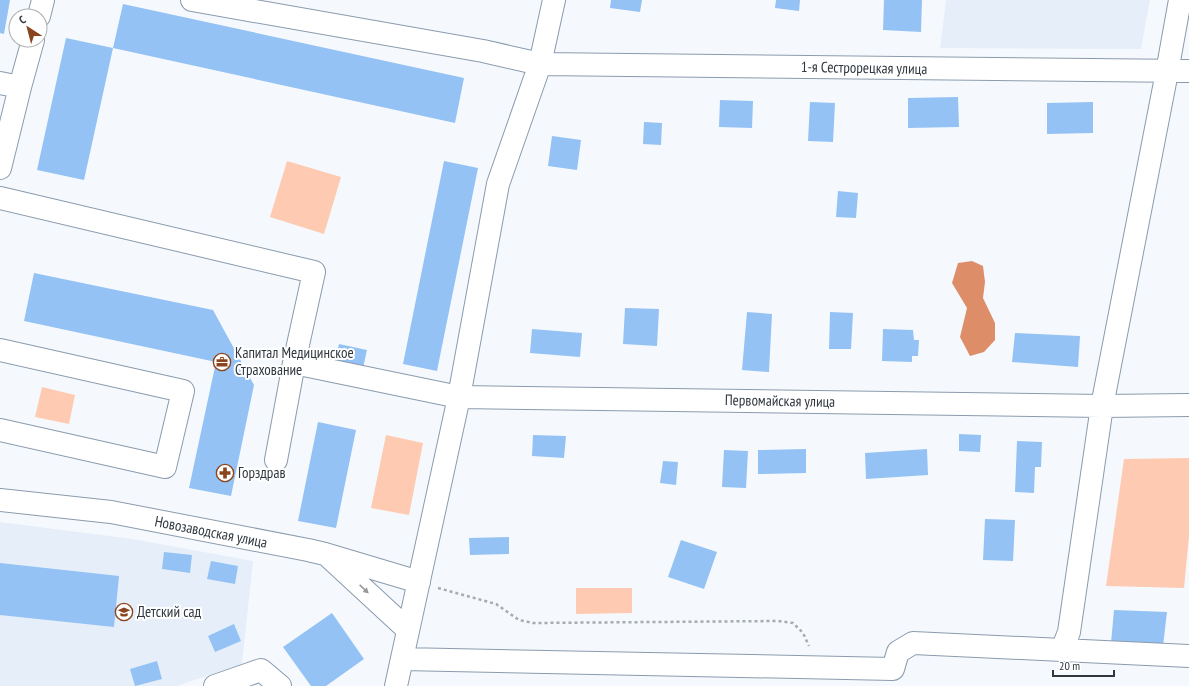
<svg xmlns="http://www.w3.org/2000/svg" width="1189" height="686" viewBox="0 0 1189 686" font-family="'PT Sans Narrow',sans-serif">
	<style>
		.built { fill: #e6eff9 }
		.green { fill: #fecab1 }
		.water { fill: #dd8e68 }
		.building { fill: #94c2f4 }
		.lines { fill: none; stroke-linecap: round; stroke-linejoin: round }
		.minor-casing { stroke: #8b9bad; stroke-width: 24 }
		.path { stroke: #a6abb0; stroke-width: 2.5; stroke-dasharray: 3 3; stroke-linecap: butt }
		.minor { stroke: #fff; stroke-width: 22 }
		.oneway { fill: #989b9e }
		.labels { text-anchor: middle; stroke-width: 4; stroke-linejoin: round; paint-order: stroke }
		.street-label { font-size: 15px; fill: #30373e; stroke: #fff }
		.poi-label { font-size: 15px; fill: #30373e; stroke: #fff; text-anchor: start }
	</style>
	<rect width="100%" height="100%" fill="#f5f9fd"/>
	<!-- built -->
	<path class="built" d="M946,0H1150L1141,49L940,48Z
		M0,522L133,539L253,561L242,664L177,686H0Z"/>
	<!-- green -->
	<path class="green" d="M287,161L341,177L324,234L270,217Z
		M42,387L75,395L69,424L35,417Z
		M386,435L423,443L409,515L371,508Z
		M1189,458V536L1184,588L1106,586L1124,459Z
		M576,588H632V613L576,614Z"/>
	<!-- water -->
	<path class="water" d="M972,261L983,266L985,282L983,298L995,323V340L984,352L970,356L960,337L967,308L952,283L958,263Z"/>
	<!-- building -->
	<path class="building" d="M0,0H10L4,34L0,33Z
		M611,0H642L640,12L610,8Z
		M776,0H800L799,11L775,8Z
		M884,0H922L921,32L883,30Z
		M123,4L464,78L455,123L113,48Z
		M66,38L113,48L84,180L37,170Z
		M958,97L959,127L908,128V98Z
		M720,100L753,101L752,128L719,127Z
		M810,102L835,103L833,142L808,141Z
		M1093,102V133L1047,134V103Z
		M644,122L662,123L661,145L643,144Z
		M552,136L581,140L577,170L548,166Z
		M444,161L478,168L437,371L403,364Z
		M838,191L858,193L856,218L836,217Z
		M34,273L213,310L254,385L231,496L189,488L216,362L24,321Z
		M625,308L659,309L657,346L623,344Z
		M747,312L772,314L769,372L742,370Z
		M830,312L853,313L851,349H829Z
		M532,329L582,333L580,357L530,353Z
		M883,329L913,330L914,340H919L918,356H912V362L882,361Z
		M1015,333L1080,336L1078,367L1012,362Z
		M339,344L367,350L363,368L335,362Z
		M318,422L356,430L336,528L298,521Z
		M959,434L981,435L980,452L959,451Z
		M533,435L566,436L564,458L532,456Z
		M1017,441L1042,442L1041,467H1035L1034,493L1015,492Z
		M806,449V473L758,474V450Z
		M927,449L928,475L866,479L865,453Z
		M724,450L748,451L746,488L722,487Z
		M663,461L678,462L676,485L660,483Z
		M985,519L1015,520L1013,561L983,560Z
		M509,537V554L470,555L469,538Z
		M681,540L717,552L704,589L668,577Z
		M164,552L192,555L190,573L162,569Z
		M211,561L238,566L235,584L207,579Z
		M0,563L119,576L114,627L0,615Z
		M1114,610L1167,612L1163,646L1111,643Z
		M332,613L364,659L326,686H311L283,647Z
		M234,624L241,641L215,652L208,636Z
		M157,661L162,679L135,686L130,669Z"/>
	<g class="lines">
		<defs>
			<path id="minor" d="M192,0L483,51L540,64L1189,71
				M39,16L43,0
				M0,83L20,87L0,168
				M20,87L33,40
				M0,198L314,272L294,363L276,460
				M0,350L183,391L165,467L0,430
				M294,363L459,397L1102,406L1189,405
				M0,500L111,512L308,550L325,554L419,582
				M329,557L408,630
				M1062,650L1189,656
				M402,659L893,669L898,652L913,643L1062,650L1069,632L1102,406L1167,72L1180,0
				M215,686L261,670L280,686
				M396,686L459,397L498,184L540,64L554,0"/>
		</defs>
		<!-- minor casing -->
		<use href="#minor" class="minor-casing"/>
		<!-- path -->
		<path class="path" d="M438,588L496,604L519,620L533,623L778,621L793,623L803,633L809,646"/>
		<!-- minor -->
		<use href="#minor" class="minor"/>
	</g>
	<!-- one-way arrows -->
	<defs><path id="oneway-solid" d="M-6-.8H1V-3.2L6.5 0L1 3.2V.8H-6Z"/></defs>
	<use class="oneway" href="#oneway-solid" transform="translate(364 589) rotate(43)"/>
	<!-- icons -->
	<defs>
		<symbol id="office-ring" viewBox="-11 -11 22 22"><circle r="9.5" fill="#fff" stroke="#8a441e" stroke-width="1.5"/><path d="M-6-3h4V-5.5h4V-3h4V5H-6ZM-1-4.5V-3h2v-1.5ZM-6 0V1H6V0Z" fill="#8a441e"/></symbol>
		<symbol id="pharmacy-ring" viewBox="-11 -11 22 22"><circle r="9.5" fill="#fff" stroke="#8a441e" stroke-width="1.5"/><path d="M-2-6h4v4h4v4h-4v4h-4v-4h-4v-4h4Z" fill="#8a441e"/></symbol>
		<symbol id="school-ring" viewBox="-11 -11 22 22"><circle r="9.5" fill="#fff" stroke="#8a441e" stroke-width="1.5"/><path d="M0-5L7-2L0 1L-7-2ZM-4 1L0 2.5L4 1V4Q0 6-4 4Z" fill="#8a441e"/></symbol>
	</defs>
	<g fill-rule="evenodd">
		<use href="#office-ring" x="212" y="352" width="20" height="20"/>
		<use href="#pharmacy-ring" x="215" y="463" width="20" height="20"/>
		<use href="#school-ring" x="114" y="602" width="20" height="20"/>
	</g>
	<g class="labels">
		<!-- street labels -->
		<g class="street-label">
			<text transform="translate(864 68) rotate(1)" y="5">1-я Сестрорецкая улица</text>
			<text transform="translate(780 401) rotate(1)" y="5">Первомайская улица</text>
			<text transform="translate(211 532) rotate(11)" y="5">Новозаводская улица</text>
		</g>
		<!-- poi labels -->
		<g class="poi-label">
			<text x="235" y="358">Капитал Медицинское<tspan x="235" dy="17">Страхование</tspan></text>
			<text x="238" y="478">Горздрав</text>
			<text x="137" y="617">Детский сад</text>
		</g>
	</g>
	<!-- north arrow -->
	<g transform="translate(28 28) rotate(324)"><circle r="19" fill="#ffffff" stroke="#acafb2"/>
	<path d="M0-3L7 15L0 10L-7 15Z" fill="#8a441e"/>
	<text y="-6" font-size="11" font-weight="bold" text-anchor="middle" fill="#30373e">С</text>
	</g>
	<!-- scale -->
	<path d="M1053 670v6h61v-6" fill="none" stroke="#30373e" stroke-width="2"/>
	<text x="1059" y="670" font-size="12" fill="#30373e" stroke="#ffffff" stroke-width="3" paint-order="stroke">20 m</text>
</svg>
